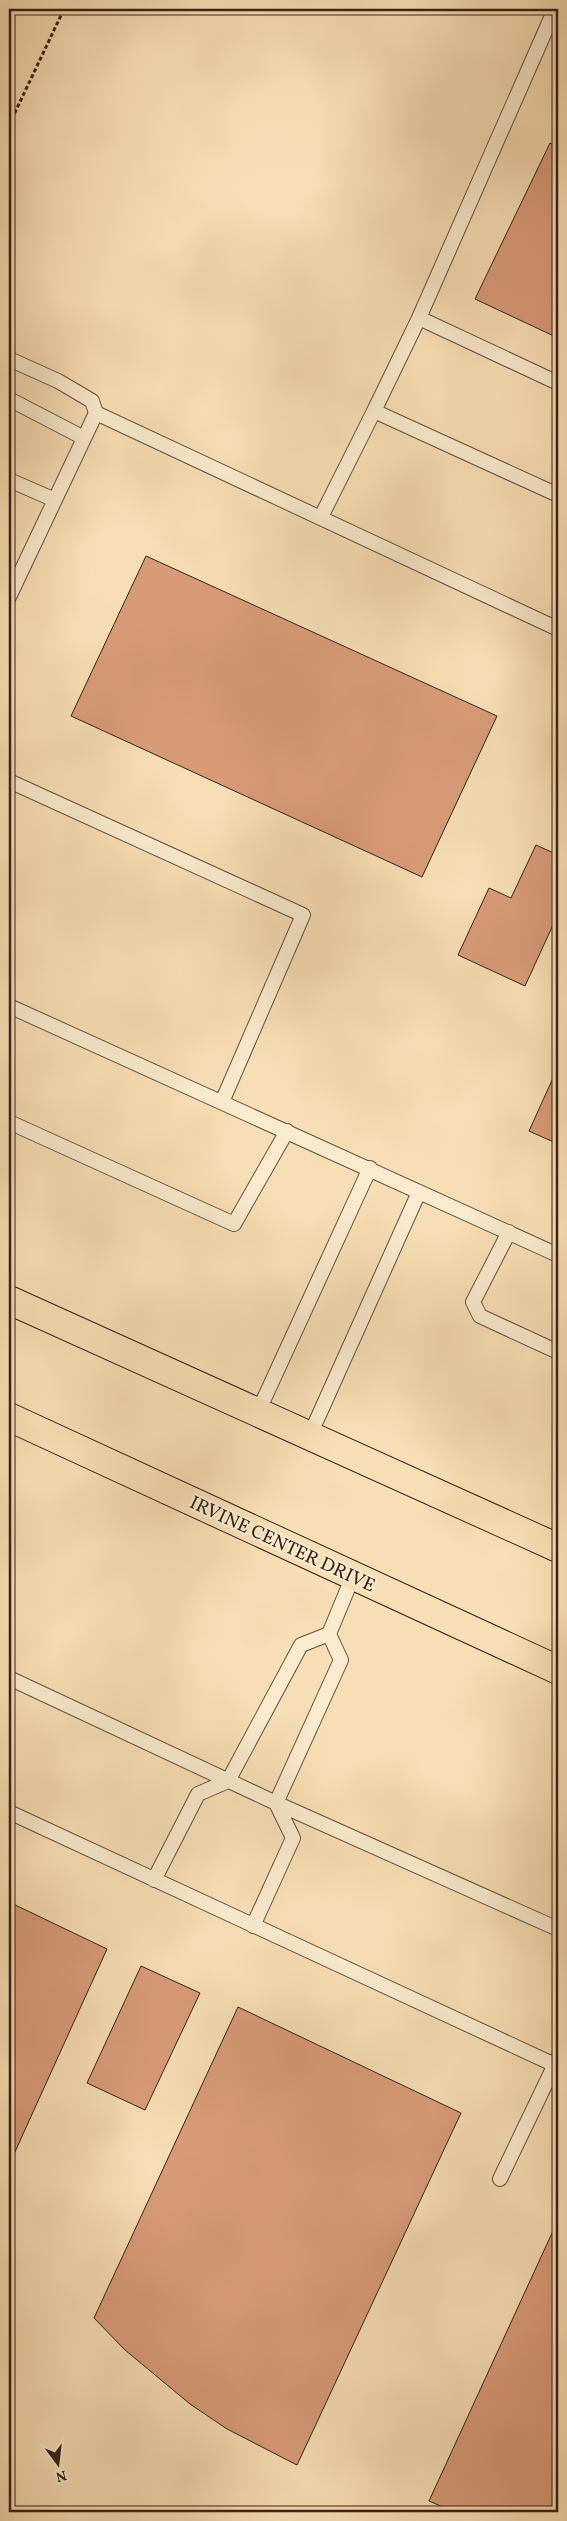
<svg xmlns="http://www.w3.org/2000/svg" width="567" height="2521" viewBox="0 0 567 2521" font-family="Vollkorn,serif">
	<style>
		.building { fill: #d89b78; stroke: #362119 }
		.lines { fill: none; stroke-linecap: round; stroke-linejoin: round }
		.lane-casing { stroke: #665040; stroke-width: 16 }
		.primary-casing { stroke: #362119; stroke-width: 30 }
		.path { stroke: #362119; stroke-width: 3; stroke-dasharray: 4 2.5; stroke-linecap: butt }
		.lane { stroke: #faeace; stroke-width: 14 }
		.primary { stroke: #f8deb4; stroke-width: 28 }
		.labels { text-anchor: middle; stroke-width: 4.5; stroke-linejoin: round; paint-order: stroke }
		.street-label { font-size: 19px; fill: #362119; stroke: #faeace }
	</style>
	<rect width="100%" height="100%" fill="#f8deb4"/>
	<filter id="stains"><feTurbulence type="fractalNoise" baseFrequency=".004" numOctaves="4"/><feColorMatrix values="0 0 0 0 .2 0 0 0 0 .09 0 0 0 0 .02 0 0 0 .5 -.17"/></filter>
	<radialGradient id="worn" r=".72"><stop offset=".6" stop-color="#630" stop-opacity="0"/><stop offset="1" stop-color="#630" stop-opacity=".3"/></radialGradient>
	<!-- building -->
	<path class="building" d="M550,143L558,147V338L475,299Z
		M146,556L497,716L422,877L71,716Z
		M536,845L558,855V914L525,986L458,955L489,888L511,898Z
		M558,1067V1144L529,1131Z
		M9,1902L107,1949L9,2165Z
		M141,1966L200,1993L145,2110L87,2083Z
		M238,2007L461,2113L297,2465L227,2429L190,2404L125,2350L94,2318Z
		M558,2220V2512H454L429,2501Z"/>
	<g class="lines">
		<defs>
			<path id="lane" d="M419,318L555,9
				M9,359L58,381L92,401L96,413L9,597
				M558,383L419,318L374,411L558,495
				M9,399L84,438
				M96,413L558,629
				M9,480L55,500
				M321,517L374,411
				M9,781L303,915L222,1102
				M9,1006L558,1255
				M9,1122L234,1224L287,1131
				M509,1232L473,1302L480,1316L558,1352
				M258,1412L370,1168
				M310,1435L419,1192
				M9,1678L276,1803L558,1929
				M9,1812L555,2065
				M154,1880L198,1794L228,1781L301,1645L329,1634L353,1576
				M253,1926L293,1838L276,1803L341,1660L329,1634
				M500,2179L558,2058"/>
			<path id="primary" d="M9,1300L558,1548
				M9,1417L558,1670"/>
		</defs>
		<!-- lane casing -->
		<use href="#lane" class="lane-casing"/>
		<!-- primary casing -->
		<use href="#primary" class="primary-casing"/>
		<!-- path -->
		<path class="path" d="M9,125L64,9"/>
		<!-- lane -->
		<use href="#lane" class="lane"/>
		<!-- primary -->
		<use href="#primary" class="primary"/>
	</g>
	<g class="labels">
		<!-- street labels -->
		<g class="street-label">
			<text transform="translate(283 1543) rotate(25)" y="7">IRVINE CENTER DRIVE</text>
		</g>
	</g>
	<!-- margin -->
	<rect width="567" height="2521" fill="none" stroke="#f8deb4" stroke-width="30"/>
	<rect x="10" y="10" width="547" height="2501" fill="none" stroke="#362119" stroke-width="2.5"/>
	<rect x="15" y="15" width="537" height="2491" fill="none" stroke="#362119"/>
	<!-- north arrow -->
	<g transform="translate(58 2464) rotate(165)" stroke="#faeace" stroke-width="4" paint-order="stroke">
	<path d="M0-4L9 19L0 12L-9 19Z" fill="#362119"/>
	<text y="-8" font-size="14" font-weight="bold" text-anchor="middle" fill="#362119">N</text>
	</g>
	<rect width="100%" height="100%" filter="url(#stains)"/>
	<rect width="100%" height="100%" fill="url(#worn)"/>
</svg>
